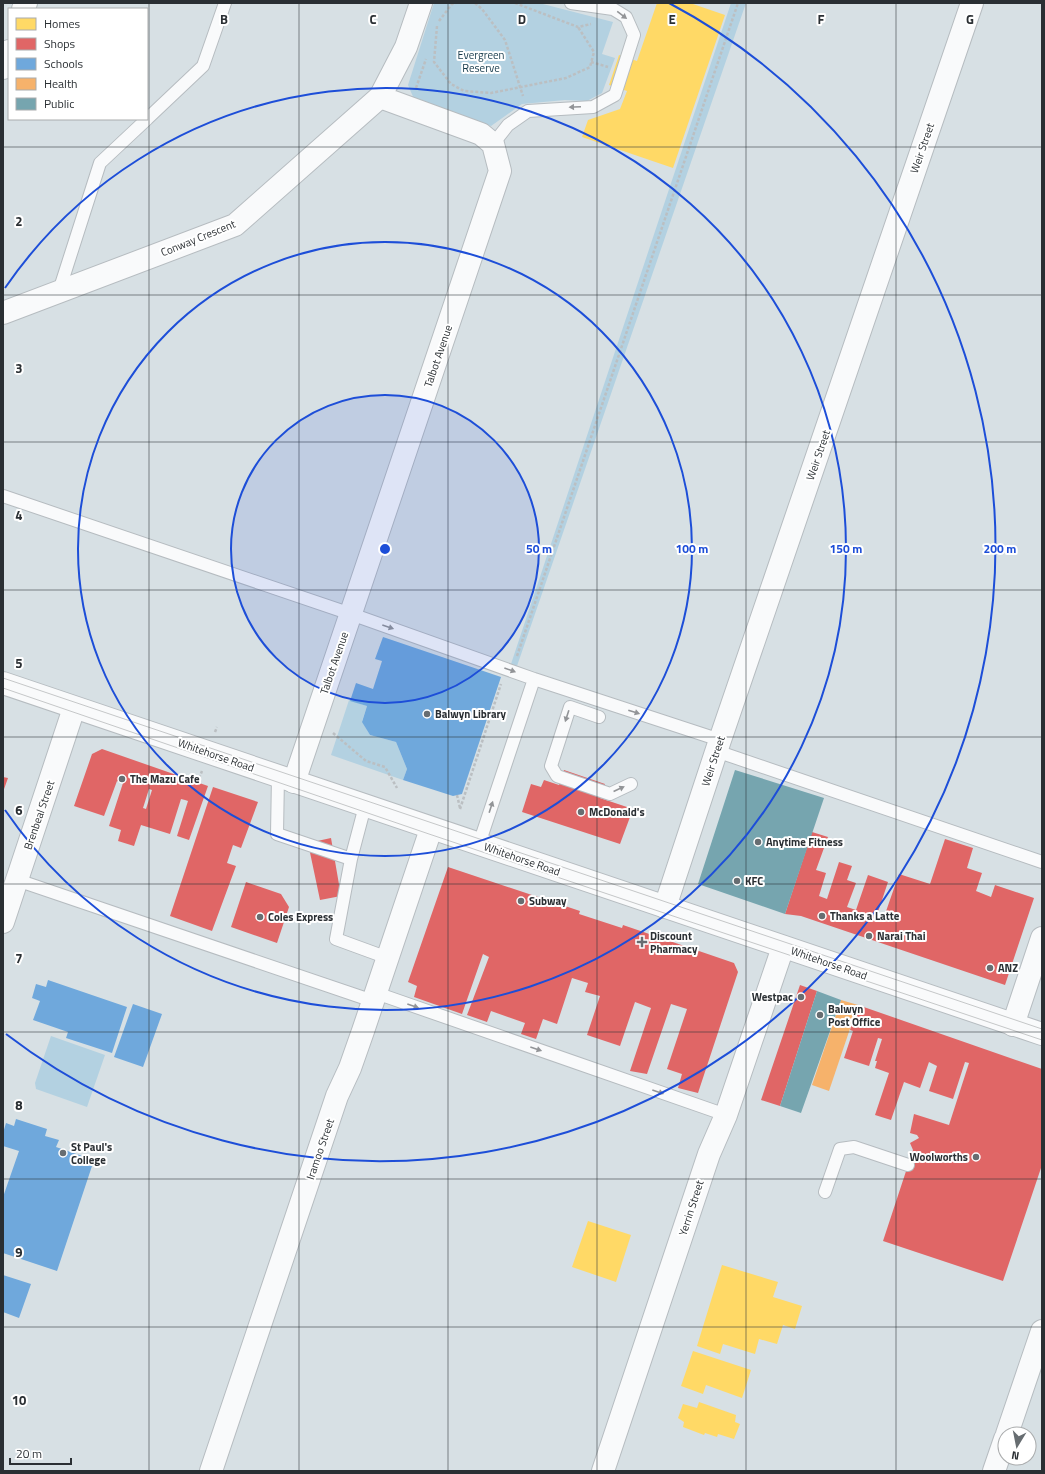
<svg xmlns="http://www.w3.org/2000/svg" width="1045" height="1474" viewBox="0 0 1045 1474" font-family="'Titillium Web',sans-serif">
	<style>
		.green { fill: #b3d1e1 }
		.homes { fill: #ffd966 }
		.shops { fill: #e06666; fill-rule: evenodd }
		.schools { fill: #6fa8dc }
		.health { fill: #f6b26b }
		.public { fill: #76a5af }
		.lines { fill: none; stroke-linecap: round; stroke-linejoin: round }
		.service-casing { stroke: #b6bcc0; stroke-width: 14 }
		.minor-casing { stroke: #b6bcc0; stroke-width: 24 }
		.tertiary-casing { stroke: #b6bcc0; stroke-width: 24 }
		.primary-casing { stroke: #b6bcc0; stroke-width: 24 }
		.path { stroke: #bbbfc2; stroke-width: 2.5; stroke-dasharray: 3 2; stroke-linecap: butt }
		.service { stroke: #f9fafb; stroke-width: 12 }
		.minor { stroke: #f9fafb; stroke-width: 22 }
		.tertiary { stroke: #f9fafb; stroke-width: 22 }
		.primary { stroke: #f9fafb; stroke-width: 22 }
		.tram { stroke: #c5c7c8; stroke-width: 1 }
		.oneway { fill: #929497 }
		.grid { fill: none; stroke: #2a2f33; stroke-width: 1; stroke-opacity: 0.55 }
		.ring { fill: none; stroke: #1d4ed8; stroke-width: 2 }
		.poi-dot { fill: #676d71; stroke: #fff; stroke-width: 1.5 }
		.labels { text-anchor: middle; stroke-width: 4; stroke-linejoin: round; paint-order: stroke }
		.park-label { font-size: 11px; fill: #143849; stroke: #fff }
		.street-label { font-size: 11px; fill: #2a2f33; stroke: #fff }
		.poi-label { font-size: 11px; font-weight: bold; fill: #2a2f33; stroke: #fff; text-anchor: start }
		.grid-label { font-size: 13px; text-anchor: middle; font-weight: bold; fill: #2a2f33; stroke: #fff; stroke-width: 4; stroke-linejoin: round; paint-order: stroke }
		.centre { fill: #1d4ed8; stroke: #fff; stroke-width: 2 }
		.ring-label { font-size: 12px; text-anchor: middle; font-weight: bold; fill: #1d4ed8; stroke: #fff; stroke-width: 4; stroke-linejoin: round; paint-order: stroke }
	</style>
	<rect width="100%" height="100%" fill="#d7e0e4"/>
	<!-- green -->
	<path class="green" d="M434,3H539L613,22L602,54L615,58L602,93L587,101L565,100L522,104L491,126L414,99L408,85Z
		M731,3H746L517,666L511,664Z
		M349,700L367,706L362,721L370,735L396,742L407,769L403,780L331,755Z
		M51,1036L105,1055L87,1107L36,1089L35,1083Z"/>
	<!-- homes -->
	<path class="homes" d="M657,3H690L725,15L673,168L582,137L588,120L620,109L627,91L609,85L619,55L637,61Z
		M588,1221L631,1235L616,1282L572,1267Z
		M722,1265L778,1282L773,1297L802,1306L795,1329L783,1325L777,1344L759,1339L755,1354L723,1344L720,1354L697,1346Z
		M693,1351L751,1370L742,1398L706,1385L703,1394L681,1386Z
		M699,1402L736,1415L735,1422L740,1424L734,1439L718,1434L717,1437L705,1433L704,1435L683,1427L684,1422L678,1418L683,1404L697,1408Z"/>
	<!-- shops -->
	<path class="shops" d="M102,749L208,786L189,840L177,836L188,801L185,800L181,799L170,834L141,825L134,846L118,841L121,830L109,826L123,783L117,781L104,816L74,806L92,754ZM149,789L152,790L146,809L143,808Z
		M564,770L605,784L600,798L633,809L620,844L522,812L531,784L541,787L544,780L559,785Z
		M3,777L8,778L3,792Z
		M213,787L258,802L241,848L233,845L227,863L236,866L212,931L170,916Z
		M812,832L828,837L816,870L826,873L819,896L827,899L839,862L852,866L847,880L856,883L847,907L856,910L868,875L888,882L877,915L884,917L899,874L930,884L945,839L973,848L967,868L982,873L976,891L991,897L995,885L1034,898L1005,985L801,916L785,914Z
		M331,838L341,896L320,900L308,843Z
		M448,867L580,911L579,914L622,928L623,925L734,963L738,972L698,1093L678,1088L682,1074L667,1069L687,1009L671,1004L647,1074L630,1071L651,1008L635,1002L620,1046L587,1035L600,996L585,992L588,983L572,978L557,1024L543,1019L536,1039L521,1034L525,1023L491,1011L487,1022L467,1015L489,957L483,954L462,1014L414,997L417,986L408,982Z
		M246,882L281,894L289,907L277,943L231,927Z
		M800,985L817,991L780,1106L761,1100Z
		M858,1005L1042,1069V1165L1003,1281L883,1241L913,1150L910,1143L919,1138L917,1135L910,1133L914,1114L949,1125L969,1063L965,1062L953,1099L929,1091L937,1066L929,1062L920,1088L904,1082L891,1120L875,1115L889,1073L875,1068L877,1061H875L882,1039L878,1038L869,1066L844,1058L853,1031L850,1030Z"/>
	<!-- schools -->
	<path class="schools" d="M383,637L501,677L462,794L453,796L403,780L407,769L396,742L370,735L362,722L367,706L350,701L356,683L373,689L382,661L375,659Z
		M48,980L127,1007L112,1053L66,1038L68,1032L33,1020L40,1001L32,998L36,984L46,987Z
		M133,1004L162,1014L143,1067L114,1057Z
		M16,1119L47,1129L45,1136L59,1140L56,1147L94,1160L57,1271L3,1253V1197L19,1151L3,1146V1133L6,1123L14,1126Z
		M3,1275L31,1284L19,1318L3,1312Z"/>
	<!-- health -->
	<path class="health" d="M841,1000L858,1005L829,1091L812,1085Z"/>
	<!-- public -->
	<path class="public" d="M735,770L824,798L785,914L698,884Z
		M817,991L841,1000L801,1113L780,1106Z"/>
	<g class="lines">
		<defs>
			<path id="service" d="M147,119L203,66L225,3
				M493,144L508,125L528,111L593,107L615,95L634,35L626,17L613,9L571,3
				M59,291L100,163L147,119
				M3,496L351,614L534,679L720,740
				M599,717L570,707L551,766L557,776L610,794L631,784
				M716,751L1042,862
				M278,776L277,834L351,859
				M365,806L351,859L336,939L388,958
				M479,844L534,679
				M17,880L373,1001
				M376,993L726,1115
				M825,1192L840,1149L854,1147L908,1165"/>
			<path id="minor" d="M23,9L26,3
				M3,68L9,51
				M3,313L235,225L380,97
				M294,782L500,171L493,144L481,134L380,97L406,47L421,3
				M665,907L720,740L972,3
				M3,922L74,708
				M1013,1025L1042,938
				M1007,1434L1042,1331
				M211,1471L337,1096L350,1068L363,1031L431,829
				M994,1471L1005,1439"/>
			<path id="tertiary" d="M603,1471L709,1154L726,1115L783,947"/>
			<path id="primary" d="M3,683L1042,1034"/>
		</defs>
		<!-- service casing -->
		<use href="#service" class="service-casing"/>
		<!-- minor casing -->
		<use href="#minor" class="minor-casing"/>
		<!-- tertiary casing -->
		<use href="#tertiary" class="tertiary-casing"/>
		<!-- primary casing -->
		<use href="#primary" class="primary-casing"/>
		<!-- path -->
		<path class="path" d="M475,3L482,9L505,40L523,96
			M515,3L578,27L591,24
			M439,21L452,4L456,3
			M437,26L434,62L451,84L464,91L491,93L566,78L590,67L594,52L578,27
			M591,62L608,67
			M416,88L426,59
			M517,656L738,3
			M215,732L217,727
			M333,733L366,761L385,767L397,788
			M199,778L202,771
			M457,795L460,808
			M460,809L501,684"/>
		<!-- service -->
		<use href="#service" class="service"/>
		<!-- minor -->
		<use href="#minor" class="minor"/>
		<!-- tertiary -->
		<use href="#tertiary" class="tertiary"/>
		<!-- primary -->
		<use href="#primary" class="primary"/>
		<!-- tram -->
		<path class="tram" d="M3,678L1042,1029
			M3,688L429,834L1042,1040"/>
	</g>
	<!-- one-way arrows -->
	<defs><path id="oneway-solid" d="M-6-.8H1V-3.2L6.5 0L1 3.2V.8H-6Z"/></defs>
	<g class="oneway">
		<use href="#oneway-solid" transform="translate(622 15) rotate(37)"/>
		<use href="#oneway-solid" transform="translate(575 107) rotate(178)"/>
		<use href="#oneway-solid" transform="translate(388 627) rotate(19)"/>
		<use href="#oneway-solid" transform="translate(510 670) rotate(20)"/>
		<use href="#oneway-solid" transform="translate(634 712) rotate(18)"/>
		<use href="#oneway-solid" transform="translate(567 716) rotate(108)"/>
		<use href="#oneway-solid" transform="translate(619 789) rotate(-25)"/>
		<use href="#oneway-solid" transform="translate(491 807) rotate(-72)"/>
		<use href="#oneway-solid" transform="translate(413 1006) rotate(19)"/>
		<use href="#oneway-solid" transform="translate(536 1049) rotate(19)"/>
		<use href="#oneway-solid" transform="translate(658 1092) rotate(19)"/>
	</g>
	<!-- grid -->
	<path class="grid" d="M149,3V1471M299,3V1471M448,3V1471M597,3V1471M746,3V1471M896,3V1471M3,147H1042M3,295H1042M3,442H1042M3,590H1042M3,737H1042M3,884H1042M3,1032H1042M3,1179H1042M3,1327H1042"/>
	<!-- distance rings -->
	<circle cx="385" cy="549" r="154" fill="#1d4ed8" fill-opacity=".12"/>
	<g class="ring">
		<circle cx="385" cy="549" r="154"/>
		<circle cx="385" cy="549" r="307"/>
		<path d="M5 288A461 461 0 1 1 5 810"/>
		<path d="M669 3A615 615 0 1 1 6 1034"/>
	</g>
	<!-- markers -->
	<g class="poi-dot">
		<circle cx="427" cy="714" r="4"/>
		<circle cx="122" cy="779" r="4"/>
		<circle cx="581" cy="812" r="4"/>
		<circle cx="758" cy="842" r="4"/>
		<circle cx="737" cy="881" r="4"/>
		<circle cx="521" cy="901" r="4"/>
		<circle cx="822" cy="916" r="4"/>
		<circle cx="260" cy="917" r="4"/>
		<circle cx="869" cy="936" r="4"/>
		<path d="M640 936h4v4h4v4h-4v4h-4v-4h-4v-4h4z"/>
		<circle cx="990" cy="968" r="4"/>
		<circle cx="801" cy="997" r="4"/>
		<circle cx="820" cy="1015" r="4"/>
		<circle cx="63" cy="1153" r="4"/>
		<circle cx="976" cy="1157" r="4"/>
	</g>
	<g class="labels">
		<!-- park labels -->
		<g class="park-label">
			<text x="481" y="59">Evergreen<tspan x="481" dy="13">Reserve</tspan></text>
		</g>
		<!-- street labels -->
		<g class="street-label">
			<text transform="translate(922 148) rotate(-71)" y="4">Weir Street</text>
			<text transform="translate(198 238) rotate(-22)" y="4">Conway Crescent</text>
			<text transform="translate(438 356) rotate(-71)" y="4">Talbot Avenue</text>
			<text transform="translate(818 455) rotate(-71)" y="4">Weir Street</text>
			<text transform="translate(334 663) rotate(-71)" y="4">Talbot Avenue</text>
			<text transform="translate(216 755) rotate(19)" y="4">Whitehorse Road</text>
			<text transform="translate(713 761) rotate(-72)" y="4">Weir Street</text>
			<text transform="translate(39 815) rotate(-71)" y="4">Brenbeal Street</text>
			<text transform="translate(522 859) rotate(19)" y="4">Whitehorse Road</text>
			<text transform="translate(829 963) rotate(19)" y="4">Whitehorse Road</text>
			<text transform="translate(320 1149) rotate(-71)" y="4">Iramoo Street</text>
			<text transform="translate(691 1208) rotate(-72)" y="4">Yerrin Street</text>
		</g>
		<!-- poi labels -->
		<g class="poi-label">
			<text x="435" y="718">Balwyn Library</text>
			<text x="130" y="783">The Mazu Cafe</text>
			<text x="589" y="816">McDonald's</text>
			<text x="766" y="846">Anytime Fitness</text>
			<text x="745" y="885">KFC</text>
			<text x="529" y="905">Subway</text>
			<text x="830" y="920">Thanks a Latte</text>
			<text x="268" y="921">Coles Express</text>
			<text x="650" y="940">Discount<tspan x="650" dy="13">Pharmacy</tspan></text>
			<text x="877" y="940">Narai Thai</text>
			<text x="998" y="972">ANZ</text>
			<text x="793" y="1001" text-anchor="end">Westpac</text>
			<text x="828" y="1013">Balwyn<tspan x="828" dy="13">Post Office</tspan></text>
			<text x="71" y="1151">St Paul's<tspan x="71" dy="13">College</tspan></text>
			<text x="968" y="1161" text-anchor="end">Woolworths</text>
		</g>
	</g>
	<g class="grid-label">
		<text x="224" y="24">B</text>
		<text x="373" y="24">C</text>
		<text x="522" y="24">D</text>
		<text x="672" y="24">E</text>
		<text x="821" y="24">F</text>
		<text x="970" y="24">G</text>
		<text x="19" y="226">2</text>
		<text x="19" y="373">3</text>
		<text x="19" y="520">4</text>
		<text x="19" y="668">5</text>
		<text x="19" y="815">6</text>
		<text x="19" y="963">7</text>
		<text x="19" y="1110">8</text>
		<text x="19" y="1257">9</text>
		<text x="19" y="1405">10</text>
	</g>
	<circle cx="385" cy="549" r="6" class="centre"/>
	<g class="ring-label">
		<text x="539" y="553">50 m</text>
		<text x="692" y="553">100 m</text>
		<text x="846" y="553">150 m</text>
		<text x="1000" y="553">200 m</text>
	</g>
	<!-- border -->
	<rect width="1045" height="1474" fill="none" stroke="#2a2f33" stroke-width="8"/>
	<!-- legend -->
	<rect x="8" y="8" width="140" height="112" fill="#ffffff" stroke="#aaacad"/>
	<rect x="16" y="18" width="20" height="12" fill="#ffd966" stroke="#aaacad"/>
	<text x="44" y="28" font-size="12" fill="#2a2f33">Homes</text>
	<rect x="16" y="38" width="20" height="12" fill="#e06666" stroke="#aaacad"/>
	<text x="44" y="48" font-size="12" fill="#2a2f33">Shops</text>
	<rect x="16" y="58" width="20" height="12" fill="#6fa8dc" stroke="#aaacad"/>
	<text x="44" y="68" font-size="12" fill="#2a2f33">Schools</text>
	<rect x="16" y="78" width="20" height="12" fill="#f6b26b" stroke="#aaacad"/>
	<text x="44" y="88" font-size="12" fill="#2a2f33">Health</text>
	<rect x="16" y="98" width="20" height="12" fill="#76a5af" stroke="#aaacad"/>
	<text x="44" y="108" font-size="12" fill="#2a2f33">Public</text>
	<!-- north arrow -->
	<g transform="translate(1017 1446) rotate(190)"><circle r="19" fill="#ffffff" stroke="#aaacad"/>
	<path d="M0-3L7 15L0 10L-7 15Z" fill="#676d71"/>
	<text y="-6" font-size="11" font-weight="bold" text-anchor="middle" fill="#2a2f33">N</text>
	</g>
	<!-- scale -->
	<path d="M10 1458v6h61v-6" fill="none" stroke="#2a2f33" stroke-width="2"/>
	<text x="16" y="1458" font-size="12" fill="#2a2f33" stroke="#ffffff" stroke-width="3" paint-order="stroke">20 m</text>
</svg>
